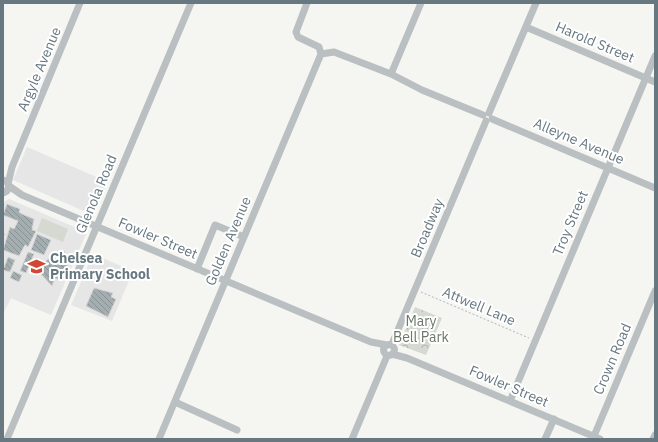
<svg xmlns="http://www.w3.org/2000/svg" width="658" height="442" viewBox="0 0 658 442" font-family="'IBM Plex Sans',sans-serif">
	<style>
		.built { fill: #e5e6e5 }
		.park { fill: url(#park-crowns) }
		.pitch { fill: #d5d9d1 }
		.building { fill: url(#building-back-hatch); stroke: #d6d6d4 }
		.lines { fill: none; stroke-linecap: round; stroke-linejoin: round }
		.path { stroke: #b4b8ba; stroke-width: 1; stroke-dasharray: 2 2; stroke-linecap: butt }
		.minor { stroke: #babfc1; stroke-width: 7 }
		.labels { text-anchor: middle; stroke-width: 4; stroke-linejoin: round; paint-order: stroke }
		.street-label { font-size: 14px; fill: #677880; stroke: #fff }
		.poi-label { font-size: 14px; font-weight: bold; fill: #677880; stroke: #fff; text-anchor: start }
		.park-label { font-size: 14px; fill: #6b7865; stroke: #fff }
	</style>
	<defs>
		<pattern id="park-crowns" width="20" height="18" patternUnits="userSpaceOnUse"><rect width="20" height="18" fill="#d5d9d1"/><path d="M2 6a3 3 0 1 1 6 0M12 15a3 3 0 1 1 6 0" fill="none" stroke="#b1b5af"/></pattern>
		<pattern id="building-back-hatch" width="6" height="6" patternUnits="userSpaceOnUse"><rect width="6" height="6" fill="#a4adb0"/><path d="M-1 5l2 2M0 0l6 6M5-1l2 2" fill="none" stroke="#899294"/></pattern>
	</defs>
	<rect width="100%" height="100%" fill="#f5f5f2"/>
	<!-- built -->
	<path class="built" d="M27,147L108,182L93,215L13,180Z
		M9,199L84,231L86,234L51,315L11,298L3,314V205L5,201Z
		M93,254L133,271L112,321L71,305Z"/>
	<!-- park -->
	<path class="park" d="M415,307L442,318L426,355L399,345Z"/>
	<!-- pitch -->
	<path class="pitch" d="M42,218L68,229L63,242L37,231Z"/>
	<!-- building -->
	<path class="building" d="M7,204L20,209L19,212L22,214L34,219L32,230L36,231L28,247L25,245L19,256L3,250L10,227L14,229L18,221L3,215Z
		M37,234L51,240L44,255L31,250Z
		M60,251L65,252L63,261L68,263L62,281L55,278L52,286L41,274L43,272L39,267L53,255L55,257Z
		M28,252L34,254L26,273L20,271Z
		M8,257L15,260L10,272L3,270Z
		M13,271L22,275L19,282L10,278Z
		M94,288L113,293L111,297L116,299L108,317L86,306Z"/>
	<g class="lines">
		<!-- path -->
		<path class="path" d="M3,234L7,235
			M421,292L529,338"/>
		<!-- minor -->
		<path class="minor" d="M307,3L296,32L298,37L319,47L321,54
			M526,27L655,82
			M321,54L334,52L391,74L422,90L483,115
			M391,74L421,3
			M489,113L536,3
			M492,119L655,188
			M3,180L7,182L9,186L7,191L3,193
			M8,184L12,167L80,3
			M9,186L22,195L371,342L387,345
			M197,269L215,225L244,237
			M392,344L486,121
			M383.5 350a5.5 5.5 0 1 1 11 0a5.5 5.5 0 1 1-11 0Z
			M392,354L407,358L600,439
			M510,401L655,56
			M175,402L237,430
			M594,436L655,291
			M7,439L191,3
			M159,439L321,54
			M352,439L387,356
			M545,439L554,419
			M653,439L655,435"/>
	</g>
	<!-- icons -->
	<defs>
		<symbol id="school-bare" viewBox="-9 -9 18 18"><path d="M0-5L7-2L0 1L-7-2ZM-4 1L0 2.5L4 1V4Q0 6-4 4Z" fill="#d14735" stroke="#fff" stroke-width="2.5" paint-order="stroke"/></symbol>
	</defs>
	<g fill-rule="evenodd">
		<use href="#school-bare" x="24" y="254" width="25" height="25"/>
	</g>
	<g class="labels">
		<!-- street labels -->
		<g class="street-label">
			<text transform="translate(595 42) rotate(23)" y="5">Harold Street</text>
			<text transform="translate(39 69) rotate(-67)" y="5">Argyle Avenue</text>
			<text transform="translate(579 141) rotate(23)" y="5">Alleyne Avenue</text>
			<text transform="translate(96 194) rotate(-67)" y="5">Glenola Road</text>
			<text transform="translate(570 223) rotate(-67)" y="5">Troy Street</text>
			<text transform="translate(427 228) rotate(-67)" y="5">Broadway</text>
			<text transform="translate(158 238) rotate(23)" y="5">Fowler Street</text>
			<text transform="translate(228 241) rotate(-67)" y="5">Golden Avenue</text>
			<text transform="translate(479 306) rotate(23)" y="5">Attwell Lane</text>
			<text transform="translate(612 359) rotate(-67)" y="5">Crown Road</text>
			<text transform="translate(509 386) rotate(23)" y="5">Fowler Street</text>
		</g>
		<!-- poi labels -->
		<g class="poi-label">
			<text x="50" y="263">Chelsea<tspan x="50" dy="16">Primary School</tspan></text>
		</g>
		<!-- park labels -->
		<g class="park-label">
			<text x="421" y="326">Mary<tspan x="421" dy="16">Bell Park</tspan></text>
		</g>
	</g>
	<!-- border -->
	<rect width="658" height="442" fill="none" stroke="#677880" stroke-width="8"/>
</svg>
